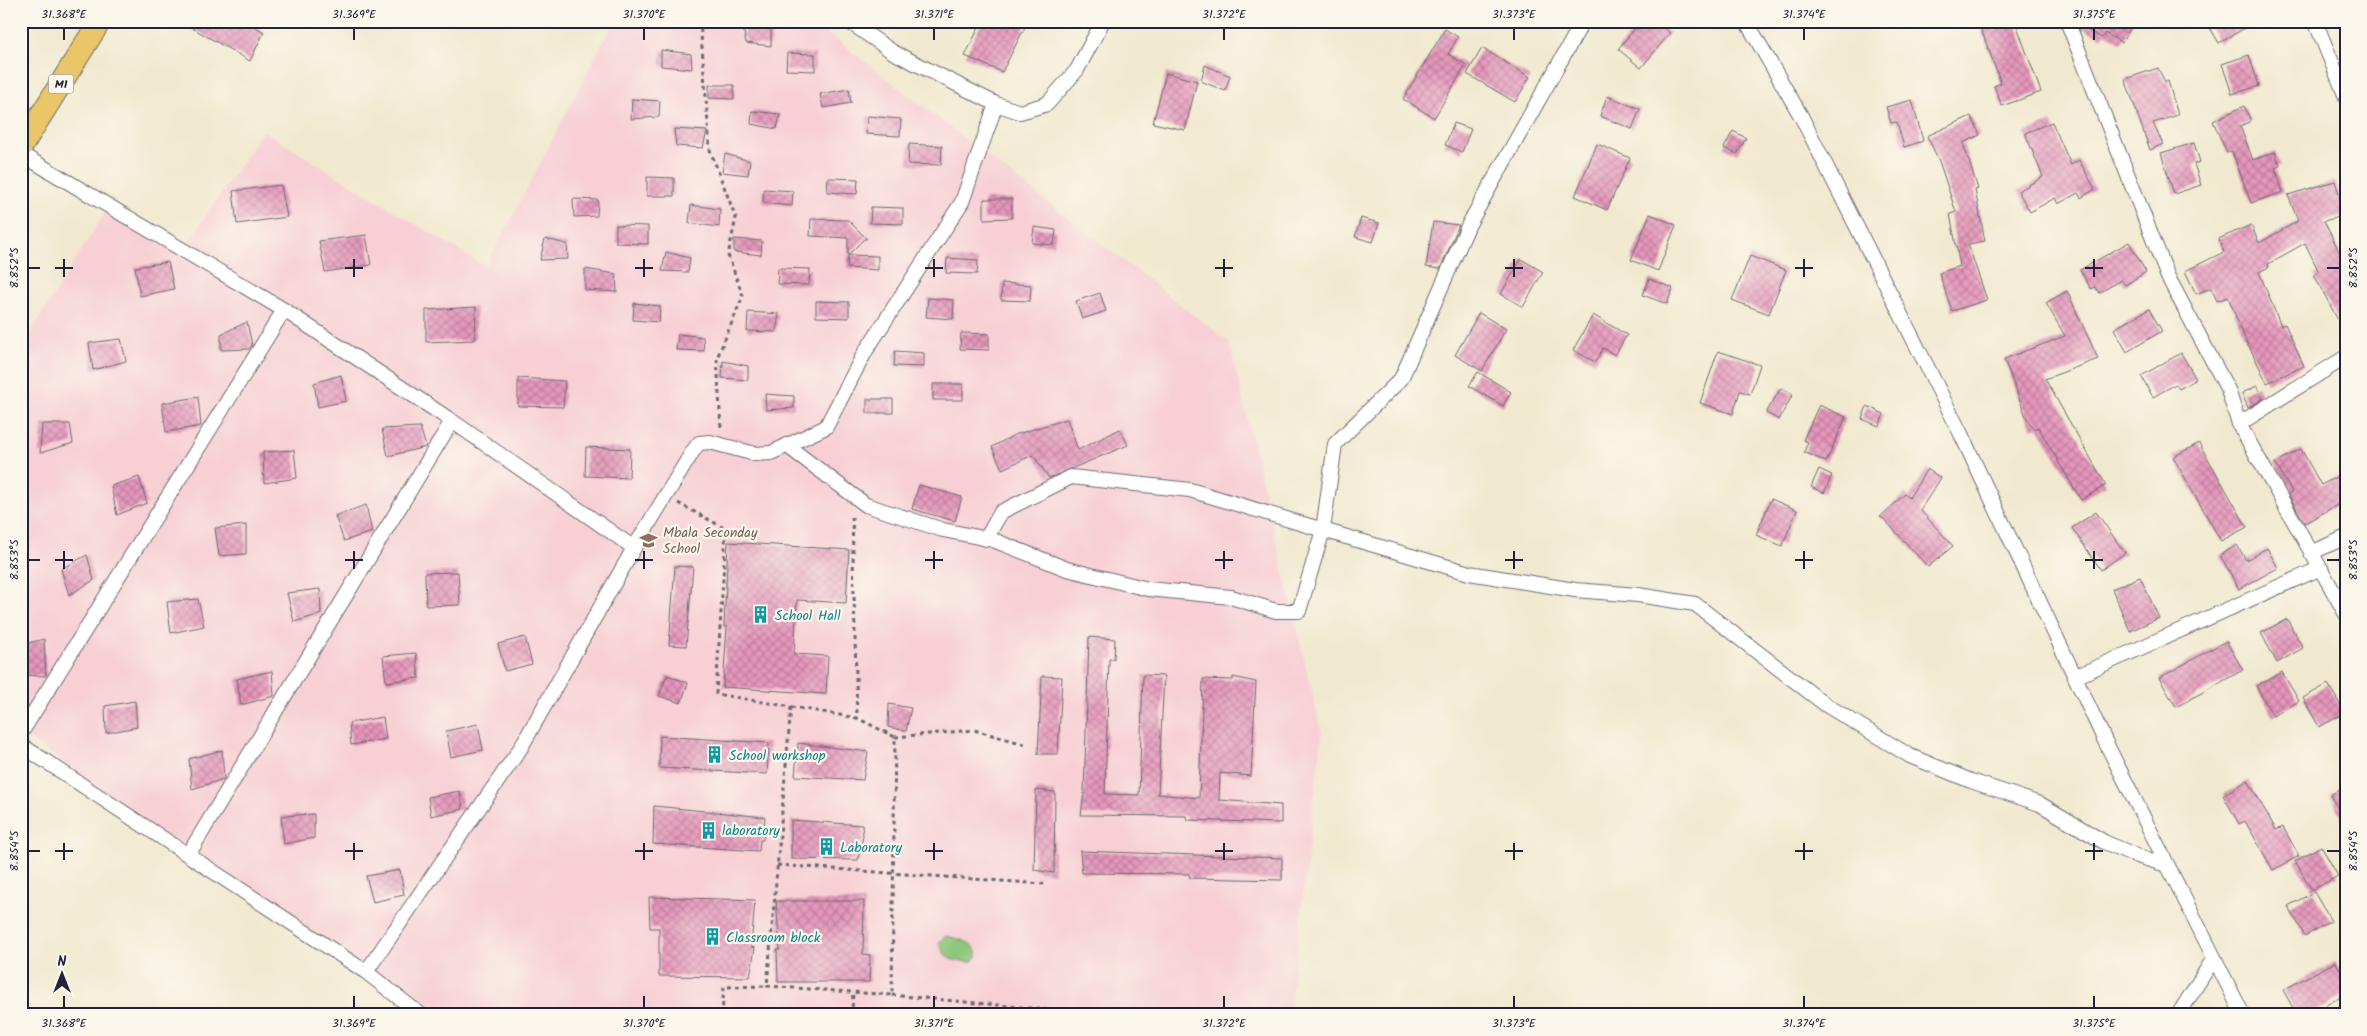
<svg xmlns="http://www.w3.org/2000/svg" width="2367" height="1036" viewBox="0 0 2367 1036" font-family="Kalam,sans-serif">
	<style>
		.built { fill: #f7cfd4 }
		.pitch { fill: #8dc77b; stroke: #58745b }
		.building { fill: url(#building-cross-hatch) }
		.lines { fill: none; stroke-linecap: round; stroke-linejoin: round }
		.street-casing { stroke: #6a686f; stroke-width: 16 }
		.primary-casing { stroke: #6a686f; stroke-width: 24 }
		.path { stroke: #6a686f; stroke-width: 3; stroke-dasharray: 4 4; stroke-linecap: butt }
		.street { stroke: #fff; stroke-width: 14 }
		.primary { stroke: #eac669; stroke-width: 22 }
		.ticks { fill: none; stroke: #22223b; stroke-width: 2 }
		.labels { text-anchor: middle; stroke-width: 4.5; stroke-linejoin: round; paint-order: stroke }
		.shield { fill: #fbf7ec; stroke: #636270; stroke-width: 1 }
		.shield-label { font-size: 12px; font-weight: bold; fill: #22223b }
		.education-label { font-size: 14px; fill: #785e54; stroke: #fbf7ec; text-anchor: start }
		.culture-label { font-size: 14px; fill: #0d838f; stroke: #fbf7ec; text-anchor: start }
		.neatline { fill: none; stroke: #22223b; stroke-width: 2 }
		.ticks-label { font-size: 12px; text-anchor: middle; fill: #22223b }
	</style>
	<defs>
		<pattern id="building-cross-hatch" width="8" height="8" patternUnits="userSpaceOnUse" patternTransform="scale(1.25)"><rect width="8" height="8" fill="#e697bb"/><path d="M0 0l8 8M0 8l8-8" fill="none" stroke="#ba7b99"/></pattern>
	</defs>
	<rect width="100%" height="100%" fill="#fbf7ec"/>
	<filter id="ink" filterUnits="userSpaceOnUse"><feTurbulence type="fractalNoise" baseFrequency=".02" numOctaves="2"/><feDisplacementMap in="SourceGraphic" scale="10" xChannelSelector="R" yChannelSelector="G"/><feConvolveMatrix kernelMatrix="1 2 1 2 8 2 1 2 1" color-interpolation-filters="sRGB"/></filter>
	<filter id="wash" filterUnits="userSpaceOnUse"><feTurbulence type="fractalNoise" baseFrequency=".0096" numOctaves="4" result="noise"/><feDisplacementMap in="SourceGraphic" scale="20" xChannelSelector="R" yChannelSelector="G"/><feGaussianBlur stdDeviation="1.12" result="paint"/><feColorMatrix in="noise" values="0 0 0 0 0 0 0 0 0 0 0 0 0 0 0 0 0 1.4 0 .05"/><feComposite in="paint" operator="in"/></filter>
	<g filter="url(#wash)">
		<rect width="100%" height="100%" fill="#f1e9cf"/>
		<!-- built -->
		<path class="built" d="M614,21H812L1229,342L1322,734L1289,1015H421L188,855L21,732V348L109,206L183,250L263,131L486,267Z"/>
		<!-- pitch -->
		<path class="pitch" d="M946,936C959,939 977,942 977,957L971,962C951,960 947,962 939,942Z"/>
		<g id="blocks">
			<!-- building -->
			<path class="building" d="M180,21H245L264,32L250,61Z
				M982,21H1028L1002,72L965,56Z
				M1641,21H1656L1670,33L1641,68L1618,49Z
				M1978,21H2015L2041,92L2002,106L1994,86L2001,83Z
				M2076,21H2134L2122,43L2105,33L2102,38L2078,25Z
				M2206,21H2257L2219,43Z
				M742,22L771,25V46L746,43Z
				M1445,29L1458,37L1448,54L1466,65L1434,118L1403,99Z
				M1482,48L1530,77L1515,102L1467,74Z
				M661,50L691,54L692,69L661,66Z
				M787,53L815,54V71L786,70Z
				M2249,55L2259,86L2232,94L2222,64Z
				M1205,65L1230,76L1225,91L1201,81Z
				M2158,68L2165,82L2168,81L2178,115L2153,123L2163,144L2150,150L2125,79Z
				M1166,73L1197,81L1185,130L1153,123Z
				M709,85H734V99L709,98Z
				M849,89L851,103L823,108L820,94Z
				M1607,96L1640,109L1632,129L1600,116Z
				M632,99L660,101L659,117L631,119Z
				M1912,100L1923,141L1904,147L1897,122L1891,123L1886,107Z
				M2244,106L2251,121L2240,126L2253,160L2275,152L2280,166L2275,168L2283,192L2251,203L2232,151L2227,153L2213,121Z
				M752,111L780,114L777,129L751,124Z
				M867,116L901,119L900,136L866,134Z
				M1971,116L1980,135L1963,143L1978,189L1975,190L1985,241L1968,244L1987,300L1952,311L1939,273L1960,266L1950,214L1956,212L1939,161L1927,136Z
				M2052,122L2071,165L2079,160L2095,189L2081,198L2078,193L2058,204L2055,198L2030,212L2018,191L2043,177L2025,133Z
				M1454,123L1471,129L1462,152L1445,145Z
				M674,129L707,131L703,148L676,146Z
				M1733,131L1746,138L1737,154L1724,148Z
				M2194,143L2200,162L2194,164L2201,185L2174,194L2161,153Z
				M909,144L942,146L941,165L908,164Z
				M1597,144L1630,158L1607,210L1575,196Z
				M725,154L750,161L748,175L722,172Z
				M647,177L674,178V196H647Z
				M828,178L858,179L857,194L827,192Z
				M2335,181L2346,215L2324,221L2346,265V335L2314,275L2319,272L2305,243L2268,264L2269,267L2259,272L2281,326L2285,324L2304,366L2267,383L2249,346H2248L2228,297L2217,301L2211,288L2196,294L2185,271L2224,252L2218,239L2251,225L2259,243L2298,221L2288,195Z
				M281,185L287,217L237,224L233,191Z
				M764,189L793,191L792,206L763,203Z
				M573,199L598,200L597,216L574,217Z
				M984,199H1012V218L984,219Z
				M691,205L720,209L719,227L689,223Z
				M871,207L903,208V224L870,223Z
				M1650,214L1676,225L1658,271L1631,260Z
				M1361,218L1379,223L1373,242L1355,237Z
				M811,219L848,220L867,239H864L848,255V238L810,236Z
				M1433,222L1459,225L1440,269L1426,267Z
				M616,225L648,226V244L616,243Z
				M1034,227L1056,230L1054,245L1032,243Z
				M366,235L371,265L325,272L319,241Z
				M545,239L567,244L568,259L540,260Z
				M734,239L762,241L761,255L734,252Z
				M2129,242L2146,272L2125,285L2121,280L2099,293L2095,287L2091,289L2080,270Z
				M666,252L690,258L688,272L662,271Z
				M848,255L878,256V270L847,268Z
				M1750,256L1786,270L1769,314L1732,300Z
				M947,258L978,260L977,274L946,273Z
				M1521,259L1543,272L1523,307L1501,294Z
				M168,262L174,289L140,296L135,267Z
				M778,268L810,269L809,285L777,284Z
				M585,269L616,274L617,292L585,290Z
				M1649,279L1673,288L1667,304L1643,295Z
				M1002,283L1031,285L1030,301L1001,300Z
				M2067,291L2098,359L2045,379L2106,485L2081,500L2038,427L2033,429L2027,419L2004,359L2065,336L2046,303Z
				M1100,293L1106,311L1082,319L1076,301Z
				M928,298L954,300L953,319L926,317Z
				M816,301L849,302V318L816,317Z
				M634,303L660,306L659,322L633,320Z
				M476,307L475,340L426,342V310Z
				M2149,309L2162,331L2127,352L2114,329Z
				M748,312L779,314L776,332L747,331Z
				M1479,313L1506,329L1482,371L1455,355Z
				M1593,315L1627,335L1615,355L1603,348L1595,362L1573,350Z
				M247,322L252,345L249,349L221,350V334Z
				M961,333L989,334V350L960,349Z
				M678,334L703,337L704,351L676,350Z
				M121,339L126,361L93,370L89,343Z
				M895,351L924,353V367L894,366Z
				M1718,351L1760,365L1750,394L1740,391L1733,414L1700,403Z
				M2181,353L2196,379L2179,389L2176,384L2153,397L2141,376Z
				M723,361L748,366V380L722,378Z
				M1478,372L1511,392L1503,406L1469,386Z
				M341,375L346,401L318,407L314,383Z
				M518,378L565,381L563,407L518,406Z
				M933,384H963V400H933Z
				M2257,386L2263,399L2248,408L2242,393Z
				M1781,388L1793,394L1779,420L1766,413Z
				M765,394L794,396V408L766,410Z
				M198,397L201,426L166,432L162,403Z
				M867,399H893V413H867Z
				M1819,405L1846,417L1826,462L1804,452L1808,442L1803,440Z
				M1867,406L1884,414L1879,426L1862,419Z
				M1067,419L1078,450L1120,429L1128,445L1049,478L1033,455L1002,469L992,447L1014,435Z
				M42,424H70L73,443L40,453Z
				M420,427L426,447L388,456L382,429Z
				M2199,443L2247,527L2221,541L2173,457Z
				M586,447L630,449L629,478L585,476Z
				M2301,449L2321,485L2346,472V500L2305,523L2288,494L2292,492L2275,463Z
				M294,450L297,478L264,483L263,452Z
				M1819,469L1832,475L1824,493L1811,487Z
				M1927,469L1941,478L1920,510L1953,546L1928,567L1884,519L1880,517L1905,494L1909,498Z
				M139,477L147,503L117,515L111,486Z
				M919,485L962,497L955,521L912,509Z
				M1771,499L1797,510L1782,546L1756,535Z
				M366,505L372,532L344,541L335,516Z
				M2096,512L2125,553L2101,570L2072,528Z
				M246,525V554L219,556L215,528Z
				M728,542L849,550L846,603L797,600L794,654L828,656L826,694L723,687L727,627H724Z
				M2237,545L2246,560L2267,548L2278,568L2239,589L2220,555Z
				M87,555L94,580L69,595L61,569Z
				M675,566L693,567L686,646L669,645Z
				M458,572L460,605L426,606L425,573Z
				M2140,577L2159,618L2130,631L2112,589Z
				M320,589L321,614L294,622L287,593Z
				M198,599L204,626L171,633L167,602Z
				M2287,619L2303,648L2277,663L2261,633Z
				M525,637L532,664L505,671L498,644Z
				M1089,637L1115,639L1114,659H1109L1105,794L1139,795L1143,675L1164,676L1158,794L1199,798L1203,679L1233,680V677L1256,682L1251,776L1220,773L1219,800L1281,805V823L1187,820L1186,816L1081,815L1084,793Z
				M44,639L46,676L21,675V645Z
				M2226,641L2243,670L2176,707L2159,678Z
				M416,653L419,678L386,682L383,656Z
				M272,671L274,696L241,705L237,679Z
				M2282,672L2299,701L2273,716L2256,686Z
				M667,675L688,683L681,703L659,696Z
				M1042,676L1062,677L1058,754H1038Z
				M2328,684L2345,713L2319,727L2303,698Z
				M135,701L137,727L106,733L105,706Z
				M889,704L911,708L906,731L888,727Z
				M383,717L386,739L351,745L349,723Z
				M478,724L483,750L451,757L446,731Z
				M660,736L769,743L767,774L659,768Z
				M798,743L868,752L863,780L795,776Z
				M222,750L224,779L192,789L189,759Z
				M2248,780L2276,830L2283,827L2299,856L2273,870L2245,821L2239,824L2223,795Z
				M2346,786V823L2330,795Z
				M1036,790L1055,792L1054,873L1034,870Z
				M460,791L463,809L431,816L428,797Z
				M654,806L765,817L763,840H760L759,851L653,844Z
				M314,814V838L284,844L281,816Z
				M791,820L862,825L863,836L858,860L791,859Z
				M2321,846L2338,876L2312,890L2295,861Z
				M1080,851L1282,858V880L1190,878L1189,874L1082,873Z
				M400,870L404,895L373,902L366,876Z
				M2314,892L2331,921L2305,936L2288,906Z
				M649,897L755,900L751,947L755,948L750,977L659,976V928H650Z
				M776,901H864L863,954L870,955L869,982H778L777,950H780Z
				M2335,962L2346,977V994L2308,1015H2297L2283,990Z"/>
		</g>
	</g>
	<g filter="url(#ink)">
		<use href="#blocks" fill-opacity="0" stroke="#6a686f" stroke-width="1"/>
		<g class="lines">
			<defs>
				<path id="street" d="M848,21L893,52L996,104L1020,112L1047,104L1077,70L1103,21
					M1746,21L1801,116L1961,434L2106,743L2243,1015
					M2067,21L2168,277L2228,390L2239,424L2346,614
					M2315,21L2346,97
					M21,154L284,310L452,421L634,548
					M2239,424L2346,357
					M786,445L866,505L943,530L993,540L1067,569L1148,589L1231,597L1276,611H1299L1323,530L1469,573L1575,590L1638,595L1695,604L1826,705L1910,756L1971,781L2040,804L2104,842L2137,856L2167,865
					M986,539L1001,512L1071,477L1190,490L1323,530L1335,444L1401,379L1469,224L1583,21
					M2311,553L2346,537
					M2075,677L2321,568
					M21,733L284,310
					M21,745L366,972L421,1015
					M188,855L452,421
					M366,972L520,749L634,548L693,451L699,443L710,442L755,454L771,453L826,427L865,352L962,202L996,104
					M2178,1015L2214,958"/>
				<path id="primary" d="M21,147L100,21"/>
			</defs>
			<!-- street casing -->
			<use href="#street" class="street-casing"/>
			<!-- primary casing -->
			<use href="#primary" class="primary-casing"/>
			<!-- path -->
			<path class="path" d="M700,21L710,150L736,218L728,255L743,296L717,358L721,429
				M678,503L726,529L716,694L857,718L852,513
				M791,707L767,986L892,995L895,737L857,718
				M895,737L974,730L1028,745
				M777,865L1044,884
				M892,995L1082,1013
				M722,1015L724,987L767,986
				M852,1015L853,992"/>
			<!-- street -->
			<use href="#street" class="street"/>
			<!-- primary -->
			<use href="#primary" class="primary"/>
		</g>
	</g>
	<!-- ticks -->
	<path class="ticks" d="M64,28V40M354,28V40M644,28V40M934,28V40M1224,28V40M1514,28V40M1804,28V40M2094,28V40M64,259V277M354,259V277M644,259V277M934,259V277M1224,259V277M1514,259V277M1804,259V277M2094,259V277M28,268H40M55,268H73M345,268H363M635,268H653M925,268H943M1215,268H1233M1505,268H1523M1795,268H1813M2085,268H2103M2327,268H2340M64,551V569M354,551V569M644,551V569M934,551V569M1224,551V569M1514,551V569M1804,551V569M2094,551V569M28,560H40M55,560H73M345,560H363M635,560H653M925,560H943M1215,560H1233M1505,560H1523M1795,560H1813M2085,560H2103M2327,560H2340M64,843V860M354,843V860M644,843V860M934,843V860M1224,843V860M1514,843V860M1804,843V860M2094,843V860M28,851H40M55,851H73M345,851H363M635,851H653M925,851H943M1215,851H1233M1505,851H1523M1795,851H1813M2085,851H2103M2327,851H2340M64,996V1008M354,996V1008M644,996V1008M934,996V1008M1224,996V1008M1514,996V1008M1804,996V1008M2094,996V1008"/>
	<!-- icons -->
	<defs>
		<symbol id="school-bare" viewBox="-9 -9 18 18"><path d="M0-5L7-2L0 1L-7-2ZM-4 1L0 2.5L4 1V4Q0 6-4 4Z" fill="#8d6e63" stroke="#fbf7ec" stroke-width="2.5" paint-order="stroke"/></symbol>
		<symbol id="building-bare" viewBox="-9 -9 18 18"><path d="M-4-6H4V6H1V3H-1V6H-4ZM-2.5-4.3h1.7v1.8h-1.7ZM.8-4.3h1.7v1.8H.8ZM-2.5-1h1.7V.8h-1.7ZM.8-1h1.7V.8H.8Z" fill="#0f9aa8" stroke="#fbf7ec" stroke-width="2.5" paint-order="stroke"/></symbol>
	</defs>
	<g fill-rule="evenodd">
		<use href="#school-bare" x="636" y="528" width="25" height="25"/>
		<use href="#building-bare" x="748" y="602" width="25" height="25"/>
		<use href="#building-bare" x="702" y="742" width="25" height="25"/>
		<use href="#building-bare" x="696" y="818" width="25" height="25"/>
		<use href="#building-bare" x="814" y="834" width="25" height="25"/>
		<use href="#building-bare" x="700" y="924" width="25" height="25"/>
	</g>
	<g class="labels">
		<!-- shield labels -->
		<rect class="shield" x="48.5" y="74.5" width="25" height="19" rx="4"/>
		<g class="shield-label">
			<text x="61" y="88">M1</text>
		</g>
		<!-- education labels -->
		<g class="education-label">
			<text x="663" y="537">Mbala Seconday<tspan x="663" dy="16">School</tspan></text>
		</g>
		<!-- culture labels -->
		<g class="culture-label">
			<text x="775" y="620">School Hall</text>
			<text x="729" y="760">School workshop</text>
			<text x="722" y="835">laboratory</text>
			<text x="840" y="852">Laboratory</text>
			<text x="726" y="942">Classroom block</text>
		</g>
	</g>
	<!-- margin -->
	<rect width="2367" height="1036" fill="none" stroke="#fbf7ec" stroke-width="55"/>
	<!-- north arrow -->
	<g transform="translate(62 974)" stroke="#fbf7ec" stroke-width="4" paint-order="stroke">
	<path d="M0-4L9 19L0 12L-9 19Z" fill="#22223b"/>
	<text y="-8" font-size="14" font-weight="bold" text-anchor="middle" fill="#22223b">N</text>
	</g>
	<rect x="28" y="28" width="2312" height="980" class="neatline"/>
	<g class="ticks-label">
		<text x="64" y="18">31.368°E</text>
		<text x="354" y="18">31.369°E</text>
		<text x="644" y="18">31.370°E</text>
		<text x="934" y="18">31.371°E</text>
		<text x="1224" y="18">31.372°E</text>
		<text x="1514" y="18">31.373°E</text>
		<text x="1804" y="18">31.374°E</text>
		<text x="2094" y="18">31.375°E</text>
		<text transform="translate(14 268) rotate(-90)" y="4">8.852°S</text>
		<text transform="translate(2353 268) rotate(-90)" y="4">8.852°S</text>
		<text transform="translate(14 560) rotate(-90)" y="4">8.853°S</text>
		<text transform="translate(2353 560) rotate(-90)" y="4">8.853°S</text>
		<text transform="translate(14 851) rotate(-90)" y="4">8.854°S</text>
		<text transform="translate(2353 851) rotate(-90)" y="4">8.854°S</text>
		<text x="64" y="1027">31.368°E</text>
		<text x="354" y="1027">31.369°E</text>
		<text x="644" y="1027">31.370°E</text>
		<text x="934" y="1027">31.371°E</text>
		<text x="1224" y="1027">31.372°E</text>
		<text x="1514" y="1027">31.373°E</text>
		<text x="1804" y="1027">31.374°E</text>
		<text x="2094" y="1027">31.375°E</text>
	</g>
</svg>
